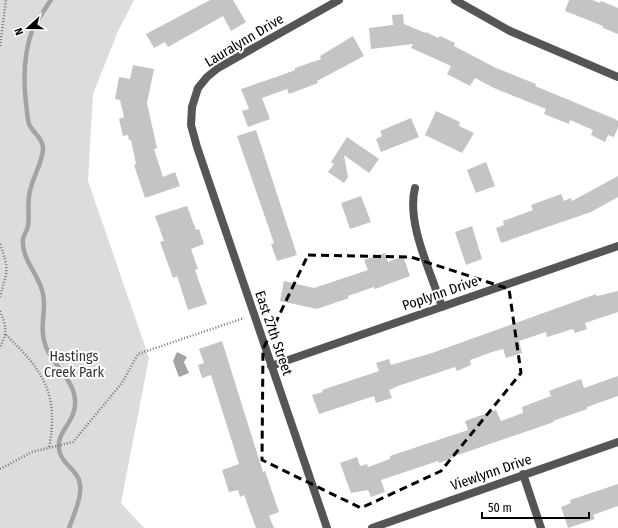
<svg xmlns="http://www.w3.org/2000/svg" width="618" height="528" viewBox="0 0 618 528" font-family="'Fira Sans Condensed',sans-serif">
	<style>
		.green { fill: #dcdcdc }
		.water { fill: #a3a3a3 }
		.lines { fill: none; stroke-linecap: round; stroke-linejoin: round }
		.stream { stroke: #a3a3a3; stroke-width: 4.5 }
		.building { fill: #c4c4c4 }
		.path { stroke: #777; stroke-width: 2.5; stroke-dasharray: 1 2; stroke-linecap: butt }
		.street { stroke: #555; stroke-width: 8 }
		.marked { fill: none; stroke: #000; stroke-width: 3; stroke-dasharray: 8 5; stroke-linejoin: round }
		.labels { text-anchor: middle; stroke-width: 4; stroke-linejoin: round; paint-order: stroke }
		.street-label { font-size: 14px; fill: #000; stroke: #fff }
		.park-label { font-size: 14px; fill: #333; stroke: #fff }
	</style>
	<rect width="100%" height="100%" fill="#fff"/>
	<!-- green -->
	<path class="green" d="M0,0H134L118,31L93,94L88,181L149,358L121,503L144,528H0Z"/>
	<!-- water -->
	<path class="water" d="M177,352L187,357L184,362L189,373L179,377L173,361Z"/>
	<g class="lines">
		<!-- stream -->
		<path class="stream" d="M51,0C45,9 38,19 33,28C24,52 23,78 26,103C27,109 27,118 29,124C33,133 44,139 43,150C42,162 34,176 31,187C26,202 30,213 28,226C27,231 23,236 23,240C21,259 40,276 43,294C47,311 38,327 46,347C53,365 74,380 75,400C77,422 56,431 59,449C61,462 71,466 77,476C86,490 74,514 69,528"/>
	</g>
	<!-- building -->
	<path class="building" d="M210,0H233L246,22L231,31L223,16L168,47L165,42L154,48L146,34Z
		M569,0H592L600,3L601,1L618,8V34L603,28V26L565,11Z
		M403,14L404,24L425,33L426,32L438,38L440,36L455,43L454,46L496,68L536,84L535,86L615,119L618,121V127L614,137L608,135L605,142L591,135L593,130L570,120L569,124L544,114L546,109L494,88L475,78L470,86L447,74L451,66L411,48L413,44L371,49L369,28L393,25L392,15Z
		M353,36L364,56L317,81L318,83L289,94L287,89L262,98L270,119L248,127L242,111L249,109L241,89L282,75L295,70V68L321,59L320,56Z
		M133,65L154,69L147,103L157,148L154,149L163,177L175,172L180,186L145,198L134,165L136,164L131,140H129L128,135L123,136L119,119L124,117L120,100L115,99L119,77L130,79Z
		M436,111L460,122L459,126L474,133L462,153L425,135Z
		M411,118L419,137L381,152L376,139L382,136L380,131Z
		M256,130L297,255L277,261L271,244L274,243L237,136Z
		M347,137L379,159L369,173L344,155L348,177L344,183L328,172L334,164L331,162Z
		M486,162L495,186L476,193L467,170Z
		M618,176V197L591,212L501,243L496,228L504,225L503,221L533,210L531,205L561,194L564,201L571,198L572,201Z
		M361,196L371,222L350,229L341,203Z
		M187,206L196,230L199,229L204,244L191,249L198,269L195,270L207,304L188,310L177,276L173,278L160,242L164,241L155,216Z
		M472,226L482,259L466,265L455,232Z
		M385,253L388,262L403,256L410,276L375,289L374,287L348,296L349,298L317,309L280,301L284,281L314,288L368,270L364,260Z
		M618,291V312L585,323L587,329L575,333L573,329L547,337L546,332L519,341L522,353L506,358L503,349L492,352L470,360L471,365L457,371L455,367L398,386L389,390L392,398L376,403L374,396L319,414L312,395L323,392L322,390L379,371L376,363L389,359L391,365L432,353L596,294L597,296Z
		M222,341L263,472L265,471L279,512L269,516L274,528H256L244,495L240,497L238,490L229,492L222,470L239,464L211,375L202,378L198,365L204,363L199,349Z
		M618,376V396L587,407V409L553,421L554,422L455,456V457L439,463L438,461L381,480L385,492L371,497L368,490L351,493L340,463L357,457L360,466L367,464L368,467L390,459V456L468,430L465,421L496,410L501,421L523,413L522,407L551,396L549,391L581,379L584,388Z
		M618,484V506L593,515L595,519L568,528L561,507L571,503L570,500Z"/>
	<g class="lines">
		<!-- path -->
		<path class="path" d="M0,46L6,0
			M0,244C10,271 7,271 0,297
			M0,311C7,328 7,331 0,348
			M6,335C44,371 59,394 49,448
			M0,469L32,452L73,442L122,383L138,354L244,318"/>
		<!-- street -->
		<path class="street" d="M455,0L510,31L618,77
			M415,188C406,223 431,272 442,307
			M271,366L618,246
			M523,474L541,528
			M327,528L197,147L191,125L192,107L198,88L207,77L218,68L339,0
			M372,528L618,442"/>
	</g>
	<!-- marked area -->
	<path class="marked" d="M308,255L411,257L509,289L521,373L441,471L361,508L262,460L263,349Z"/>
	<g class="labels">
		<!-- street labels -->
		<g class="street-label">
			<text transform="translate(244 40) rotate(-31)" y="5">Lauralynn Drive</text>
			<text transform="translate(440 293) rotate(-19)" y="5">Poplynn Drive</text>
			<text transform="translate(274 333) rotate(71)" y="5">East 27th Street</text>
			<text transform="translate(491 472) rotate(-19)" y="5">Viewlynn Drive</text>
		</g>
		<!-- park labels -->
		<g class="park-label">
			<text x="74" y="361">Hastings<tspan x="74" dy="16">Creek Park</tspan></text>
		</g>
	</g>
	<!-- north arrow -->
	<g transform="translate(28 28) rotate(249)" stroke="#ffffff" stroke-width="3" paint-order="stroke">
	<path d="M0-3L7 15L0 10L-7 15Z" fill="#000000"/>
	<text y="-6" font-size="11" font-weight="bold" text-anchor="middle" fill="#000000">N</text>
	</g>
	<!-- scale -->
	<path d="M482 512v6h107v-6" fill="none" stroke="#000000" stroke-width="2"/>
	<text x="488" y="512" font-size="12" fill="#000000" stroke="#ffffff" stroke-width="3" paint-order="stroke">50 m</text>
</svg>
